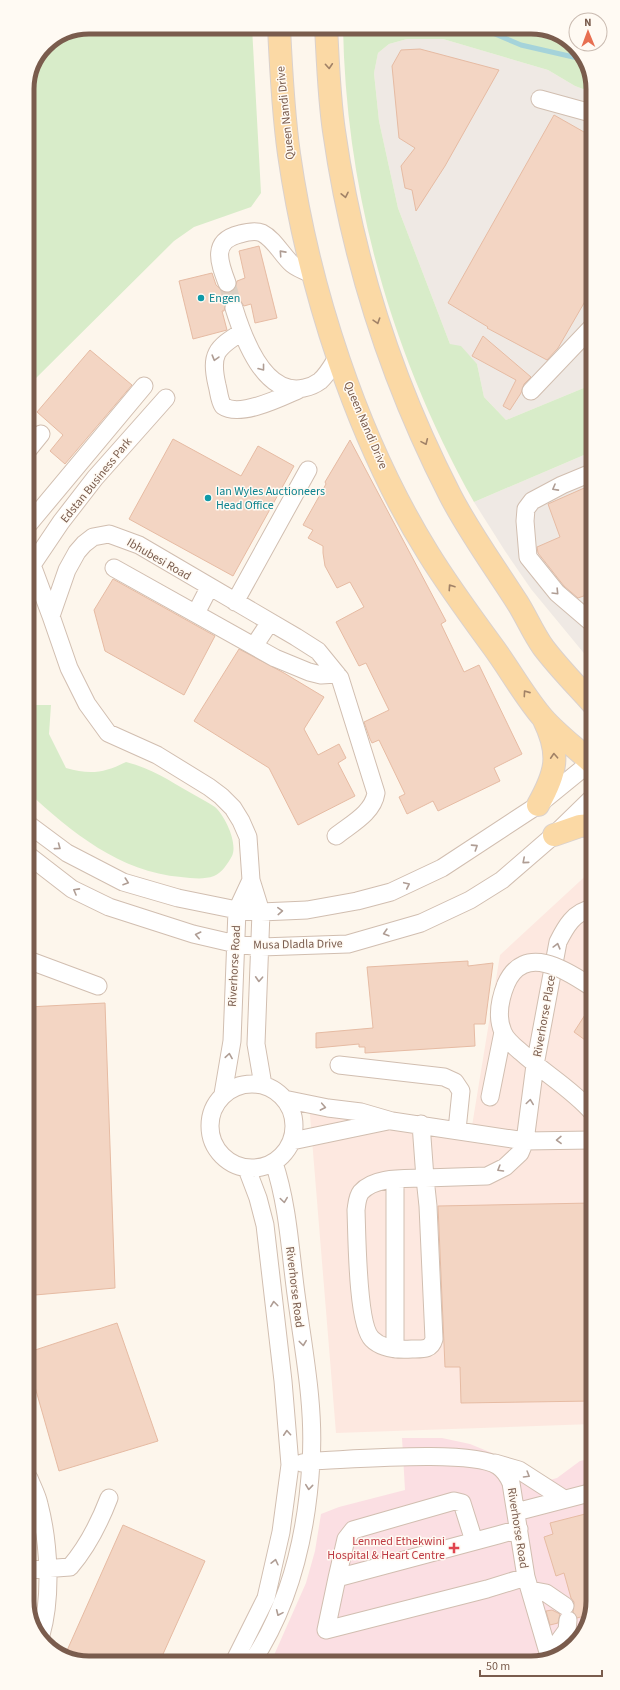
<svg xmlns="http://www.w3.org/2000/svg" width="620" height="1690" viewBox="0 0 620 1690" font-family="'Source Sans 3',sans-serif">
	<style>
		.commercial { fill: #fde8e0 }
		.industrial { fill: #efe9e4 }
		.medical { fill: #fbdfe3 }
		.green { fill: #d8ecc9 }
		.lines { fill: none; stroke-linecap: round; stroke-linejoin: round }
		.stream { stroke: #a5d3da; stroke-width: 5 }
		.building { fill: #f3d5c3; stroke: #e6bba3 }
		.minor-tunnel { stroke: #dcd0c4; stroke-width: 17; stroke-dasharray: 17 8; stroke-linecap: butt }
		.minor-casing { stroke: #d1beb0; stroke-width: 19 }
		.major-casing { stroke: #dad1cd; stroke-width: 24 }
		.minor { stroke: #fff; stroke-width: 17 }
		.major { stroke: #fbd9a5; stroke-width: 22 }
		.minor-bridge-casing { stroke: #d1beb0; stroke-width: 19; stroke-linecap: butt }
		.minor-bridge { stroke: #fff; stroke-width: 17 }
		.oneway { stroke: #a18267 }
		.oneway2 { stroke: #af9d94 }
		.culture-dot { fill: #0f9aa8; stroke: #fffaf3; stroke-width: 1.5 }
		.health-dot { fill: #e0444e; stroke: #fffaf3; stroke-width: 1.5 }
		.labels { text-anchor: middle; stroke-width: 3; stroke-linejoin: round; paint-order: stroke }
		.street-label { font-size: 12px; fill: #7a5c4d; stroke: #fffaf3 }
		.culture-label { font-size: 12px; fill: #0d838f; stroke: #fffaf3; text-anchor: start }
		.health-label { font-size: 12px; fill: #be3a42; stroke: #fffaf3; text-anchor: end }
		.rim { fill: none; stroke: #7a5c4d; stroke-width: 5 }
	</style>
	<rect width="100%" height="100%" fill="#fdf6ec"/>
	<!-- commercial -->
	<path class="commercial" d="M592,870V1144L472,1126L500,955Z
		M309,1103L592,1145L593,1424L336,1433Z"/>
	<!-- industrial -->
	<path class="industrial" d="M407,39H443L548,70L575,86L591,92V385L506,420L484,397L477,364L450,344L398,208L379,121L374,73L378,53L389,44Z
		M591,452L592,663L531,589L505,551L474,502Z"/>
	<!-- medical -->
	<path class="medical" d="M402,1438H442L470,1444L492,1453L528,1479L539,1483L557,1478L580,1461L593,1458V1601L580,1639L547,1661L271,1662L306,1583L315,1551L321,1514L339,1507L405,1490Z"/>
	<!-- green -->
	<path class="green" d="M89,27H252L261,193L251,207L194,227L174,241L28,386L27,85L45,45Z
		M343,27H535L572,42L591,73V92L575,86L548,70L443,39H407L389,44L378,53L374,73L379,121L398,208L450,344L461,346L477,364L484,397L506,420L591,385V452L474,502C392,356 346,195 343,27Z
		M28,705H51L49,734L66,768C90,775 104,773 126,762C153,769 168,780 191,793C199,798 208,802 215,807C225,816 238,843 232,856C228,863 222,873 214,876C203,880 192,878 181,877C120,872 71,832 28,792Z"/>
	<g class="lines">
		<!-- stream -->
		<path class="stream" d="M423,27L488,31L521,45L582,59"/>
	</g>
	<!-- building -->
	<path class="building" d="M420,49L499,70L445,166L416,211L412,190L405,188L401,166L415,148L399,138L392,66L401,50Z
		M554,115L591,136V291L558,348L547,360L487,328L488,327L448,303Z
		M259,246L277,318L255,323L251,304L244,306L240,300L231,298L226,302L224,311H222L227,330L193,339L179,281L212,273L216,285L225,293L231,292L235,289L237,281L245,278L239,251Z
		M483,336L531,377L524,384L521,393L510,410L503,406L516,380L472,356Z
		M90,350L132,385L65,464L50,451L63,435L37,412Z
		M173,439L241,476L258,446L294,466L233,576L129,519Z
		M350,440L446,621L441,624L464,672L479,665L522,754L494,768L500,781L438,811L433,801L407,814L399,797L405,794L379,740L372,743L370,739L364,722L389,710L366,663L359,666L336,622L364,607L350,582L337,588L325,566L323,553V546L308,538L313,530L303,525L326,484L325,482Z
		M591,485L592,593L578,598L564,586L538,553L537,547L560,537L548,504Z
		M113,579L215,636L184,695L105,651L94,610Z
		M239,649L284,673L324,697L304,729L318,755L339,744L346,758L338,763L355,796L298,825L269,768L194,721Z
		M468,961V966L493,963L485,1024H474L475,1046L365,1053V1047H359V1044L316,1048V1033L373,1028L367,967Z
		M105,1003L115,1288L35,1295L28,1102V1007Z
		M592,1004V1045L574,1032Z
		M592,1203L593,1401L461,1403L460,1367H445L438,1206Z
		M117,1323L158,1441L59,1471L29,1366V1352Z
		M593,1512V1601L588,1615L577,1618L573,1612L574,1602L571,1598L564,1573L556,1576L544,1537L553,1534L550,1523Z
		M123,1525L205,1561L159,1663H85L65,1655Z
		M552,1610L560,1614L558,1623L550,1625L546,1611Z"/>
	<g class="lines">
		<!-- minor-tunnel -->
		<path class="minor-tunnel" d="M227,283L234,308"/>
		<defs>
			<path id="minor" d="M540,99L591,113
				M227,283C219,262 211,241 240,234C247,232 255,230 262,233C274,239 282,255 292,264C298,269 307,272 314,275
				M234,308C243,337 264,397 304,388C309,387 316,384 320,381C328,374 333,364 338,356
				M242,332C216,348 210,354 217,385C219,392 219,400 223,406C240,418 282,397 298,390
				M531,391L591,328
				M28,450L41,434
				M591,473L562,485L532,501L526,509L525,521L528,557L557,593L592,623
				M28,525L144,386
				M28,547L32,565
				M114,568L275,658L309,672L321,675L337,674
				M235,602L308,470
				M196,613L209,588
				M51,616L32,565L61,522L95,478L166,398
				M254,646L270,622
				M28,824L67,853L123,882L178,898L237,910L261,912L307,910L357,901L391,892L442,868L538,805L592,761
				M28,855L72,889L109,907L193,934L236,944L261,947L348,944L421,923L470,900L502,880L554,835L592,798
				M28,960L98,986
				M506,984C500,999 496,1016 503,1032C506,1040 515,1047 521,1052C544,1073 572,1089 592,1112
				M339,1065L444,1077L455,1082L461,1091L457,1130
				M210 1126a42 42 0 1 1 84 0a42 42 0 1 1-84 0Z
				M263,1085L256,1044L261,912L251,880L248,837L241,821L233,808L221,796L209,787L157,755L108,733L87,704L69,668L51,616L67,570L77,552L84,544L93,537L109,534L139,545L296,637L318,651L340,678L376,793C373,813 351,824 336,836
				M223,1094L232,1041L237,910L251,880
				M490,1097L503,1032
				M284,1099L328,1108L361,1112L392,1121L525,1141L592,1140
				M421,1124L425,1178L487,1176L505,1167L520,1153L525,1141L535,1065L558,942C565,928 574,911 592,909
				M292,1141L388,1121
				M425,1178L428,1206L434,1339C431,1350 423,1349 412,1349C399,1350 382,1349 372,1339C357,1325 357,1233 356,1210C357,1204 357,1197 361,1192C375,1176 406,1179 425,1178Z
				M395,1349V1180
				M302,1463L311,1461C348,1460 472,1449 498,1466C504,1470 508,1476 511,1483L526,1577L550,1659
				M495,1463L519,1470L564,1499
				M29,1478C32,1486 37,1495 39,1504C49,1543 52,1596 41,1635
				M516,1512L593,1492
				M474,1541L462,1503L454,1501L353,1530L346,1539L337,1578L498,1535L519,1529
				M29,1570L70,1567C88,1546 99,1524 109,1498
				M337,1578L326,1630L487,1589L526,1577
				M530,1590L546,1593L565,1606
				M549,1655L567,1630L568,1620
				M234,1662L266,1598L281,1532L290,1465L283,1381L265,1225L258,1198L247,1169
				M252,1662C291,1603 307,1532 311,1462C315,1406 303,1348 296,1294C290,1250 288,1205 274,1163"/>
			<path id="major" d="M279,27C281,70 283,112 289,154C308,287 357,439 428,553C447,584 469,614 491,644C509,668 524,696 543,718C557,734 576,748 592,763
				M326,27C328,62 329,97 334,131C352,258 391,380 450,495C469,532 494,566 517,602C526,616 533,633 543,647C558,667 576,685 592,703
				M538,805C556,773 561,755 544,720
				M554,835L580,826L592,825"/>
		</defs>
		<!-- minor casing -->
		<use href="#minor" class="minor-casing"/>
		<!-- major casing -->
		<use href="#major" class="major-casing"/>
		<!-- minor -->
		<use href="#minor" class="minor"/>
		<!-- major -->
		<use href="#major" class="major"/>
		<defs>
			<path id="minor-bridge" d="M506,984C524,943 566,970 590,986"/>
		</defs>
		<!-- minor-bridge casing -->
		<use href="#minor-bridge" class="minor-bridge-casing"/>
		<!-- minor-bridge -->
		<use href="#minor-bridge" class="minor-bridge"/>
	</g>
	<!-- one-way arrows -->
	<defs><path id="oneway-chevron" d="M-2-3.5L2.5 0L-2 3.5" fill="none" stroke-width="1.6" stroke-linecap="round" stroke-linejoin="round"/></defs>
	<g class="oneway">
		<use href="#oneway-chevron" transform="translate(329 66) rotate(86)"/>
		<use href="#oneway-chevron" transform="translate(345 195) rotate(78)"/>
		<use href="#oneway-chevron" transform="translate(377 321) rotate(72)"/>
		<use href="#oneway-chevron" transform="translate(425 442) rotate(66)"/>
		<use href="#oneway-chevron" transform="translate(451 587) rotate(-124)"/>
		<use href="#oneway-chevron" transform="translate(526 693) rotate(-125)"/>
		<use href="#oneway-chevron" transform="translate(554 756) rotate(-93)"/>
	</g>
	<g class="oneway2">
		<use href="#oneway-chevron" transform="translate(282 253) rotate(-132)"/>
		<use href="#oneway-chevron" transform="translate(215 358) rotate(106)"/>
		<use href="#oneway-chevron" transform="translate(262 368) rotate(52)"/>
		<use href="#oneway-chevron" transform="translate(555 488) rotate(151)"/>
		<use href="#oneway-chevron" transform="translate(556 592) rotate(46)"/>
		<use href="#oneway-chevron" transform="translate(58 847) rotate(37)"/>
		<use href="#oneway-chevron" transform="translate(475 847) rotate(-33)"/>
		<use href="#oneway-chevron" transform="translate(525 861) rotate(139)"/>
		<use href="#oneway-chevron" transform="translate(126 882) rotate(19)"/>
		<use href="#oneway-chevron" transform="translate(407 885) rotate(-25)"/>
		<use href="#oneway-chevron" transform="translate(76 891) rotate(-151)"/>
		<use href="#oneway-chevron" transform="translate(280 911) rotate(-3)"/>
		<use href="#oneway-chevron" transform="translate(386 933) rotate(164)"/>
		<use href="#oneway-chevron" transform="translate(198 935) rotate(-167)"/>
		<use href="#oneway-chevron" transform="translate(557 946) rotate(-75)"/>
		<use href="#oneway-chevron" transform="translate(259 979) rotate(93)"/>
		<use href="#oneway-chevron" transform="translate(229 1056) rotate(-81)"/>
		<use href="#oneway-chevron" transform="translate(530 1102) rotate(-82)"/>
		<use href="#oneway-chevron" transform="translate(323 1107) rotate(11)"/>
		<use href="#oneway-chevron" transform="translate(559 1140) rotate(179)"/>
		<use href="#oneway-chevron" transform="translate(500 1169) rotate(149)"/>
		<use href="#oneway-chevron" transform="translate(284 1200) rotate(82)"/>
		<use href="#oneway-chevron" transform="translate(274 1304) rotate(-97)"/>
		<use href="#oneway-chevron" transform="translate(303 1343) rotate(83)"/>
		<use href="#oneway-chevron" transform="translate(287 1433) rotate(-94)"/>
		<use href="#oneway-chevron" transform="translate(527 1475) rotate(31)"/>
		<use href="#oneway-chevron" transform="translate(309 1487) rotate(96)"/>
		<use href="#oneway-chevron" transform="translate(275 1562) rotate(-77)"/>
		<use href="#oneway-chevron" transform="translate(279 1613) rotate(114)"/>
	</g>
	<!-- markers -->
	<g class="culture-dot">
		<circle cx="201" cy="298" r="4"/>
		<circle cx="208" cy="498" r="4"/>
	</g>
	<path class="health-dot" d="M452 1542h4v4h4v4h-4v4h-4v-4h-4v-4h4z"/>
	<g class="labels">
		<!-- street labels -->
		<g class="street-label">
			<text transform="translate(285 113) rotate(-96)" y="4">Queen Nandi Drive</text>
			<text transform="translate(366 425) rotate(67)" y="4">Queen Nandi Drive</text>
			<text transform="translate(96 480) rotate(-51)" y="4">Edstan Business Park</text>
			<text transform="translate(159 559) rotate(30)" y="4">Ibhubesi Road</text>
			<text transform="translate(298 944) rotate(-1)" y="4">Musa Dladla Drive</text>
			<text transform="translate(234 966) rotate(-87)" y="4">Riverhorse Road</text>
			<text transform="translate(544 1016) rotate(-80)" y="4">Riverhorse Place</text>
			<text transform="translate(295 1287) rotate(83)" y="4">Riverhorse Road</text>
			<text transform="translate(518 1528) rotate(81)" y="4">Riverhorse Road</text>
		</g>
		<!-- culture labels -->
		<g class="culture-label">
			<text x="209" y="302">Engen</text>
			<text x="216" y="495">Ian Wyles Auctioneers<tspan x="216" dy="14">Head Office</tspan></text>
		</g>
		<!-- health labels -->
		<g class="health-label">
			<text x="445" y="1545">Lenmed Ethekwini<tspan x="445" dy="14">Hospital &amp; Heart Centre</tspan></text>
		</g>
	</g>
	<!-- crop -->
	<path d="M0 0H620V1690H0ZM89 34H531A55 55 0 0 1 586 89V1601A55 55 0 0 1 531 1656H89A55 55 0 0 1 34 1601V89A55 55 0 0 1 89 34Z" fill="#fffaf3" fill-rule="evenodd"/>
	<path class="rim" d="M89 34H531A55 55 0 0 1 586 89V1601A55 55 0 0 1 531 1656H89A55 55 0 0 1 34 1601V89A55 55 0 0 1 89 34Z"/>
	<!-- north arrow -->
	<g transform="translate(588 32) rotate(359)"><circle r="19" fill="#fffaf3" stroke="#cabbb1"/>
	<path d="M0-3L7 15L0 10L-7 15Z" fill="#e76f51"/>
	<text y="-6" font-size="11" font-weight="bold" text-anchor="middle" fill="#7a5c4d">N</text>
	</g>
	<!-- scale -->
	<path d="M480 1670v6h122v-6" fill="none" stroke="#7a5c4d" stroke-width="2"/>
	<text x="486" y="1670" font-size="12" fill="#7a5c4d" stroke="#fffaf3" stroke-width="3" paint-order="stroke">50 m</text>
</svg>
